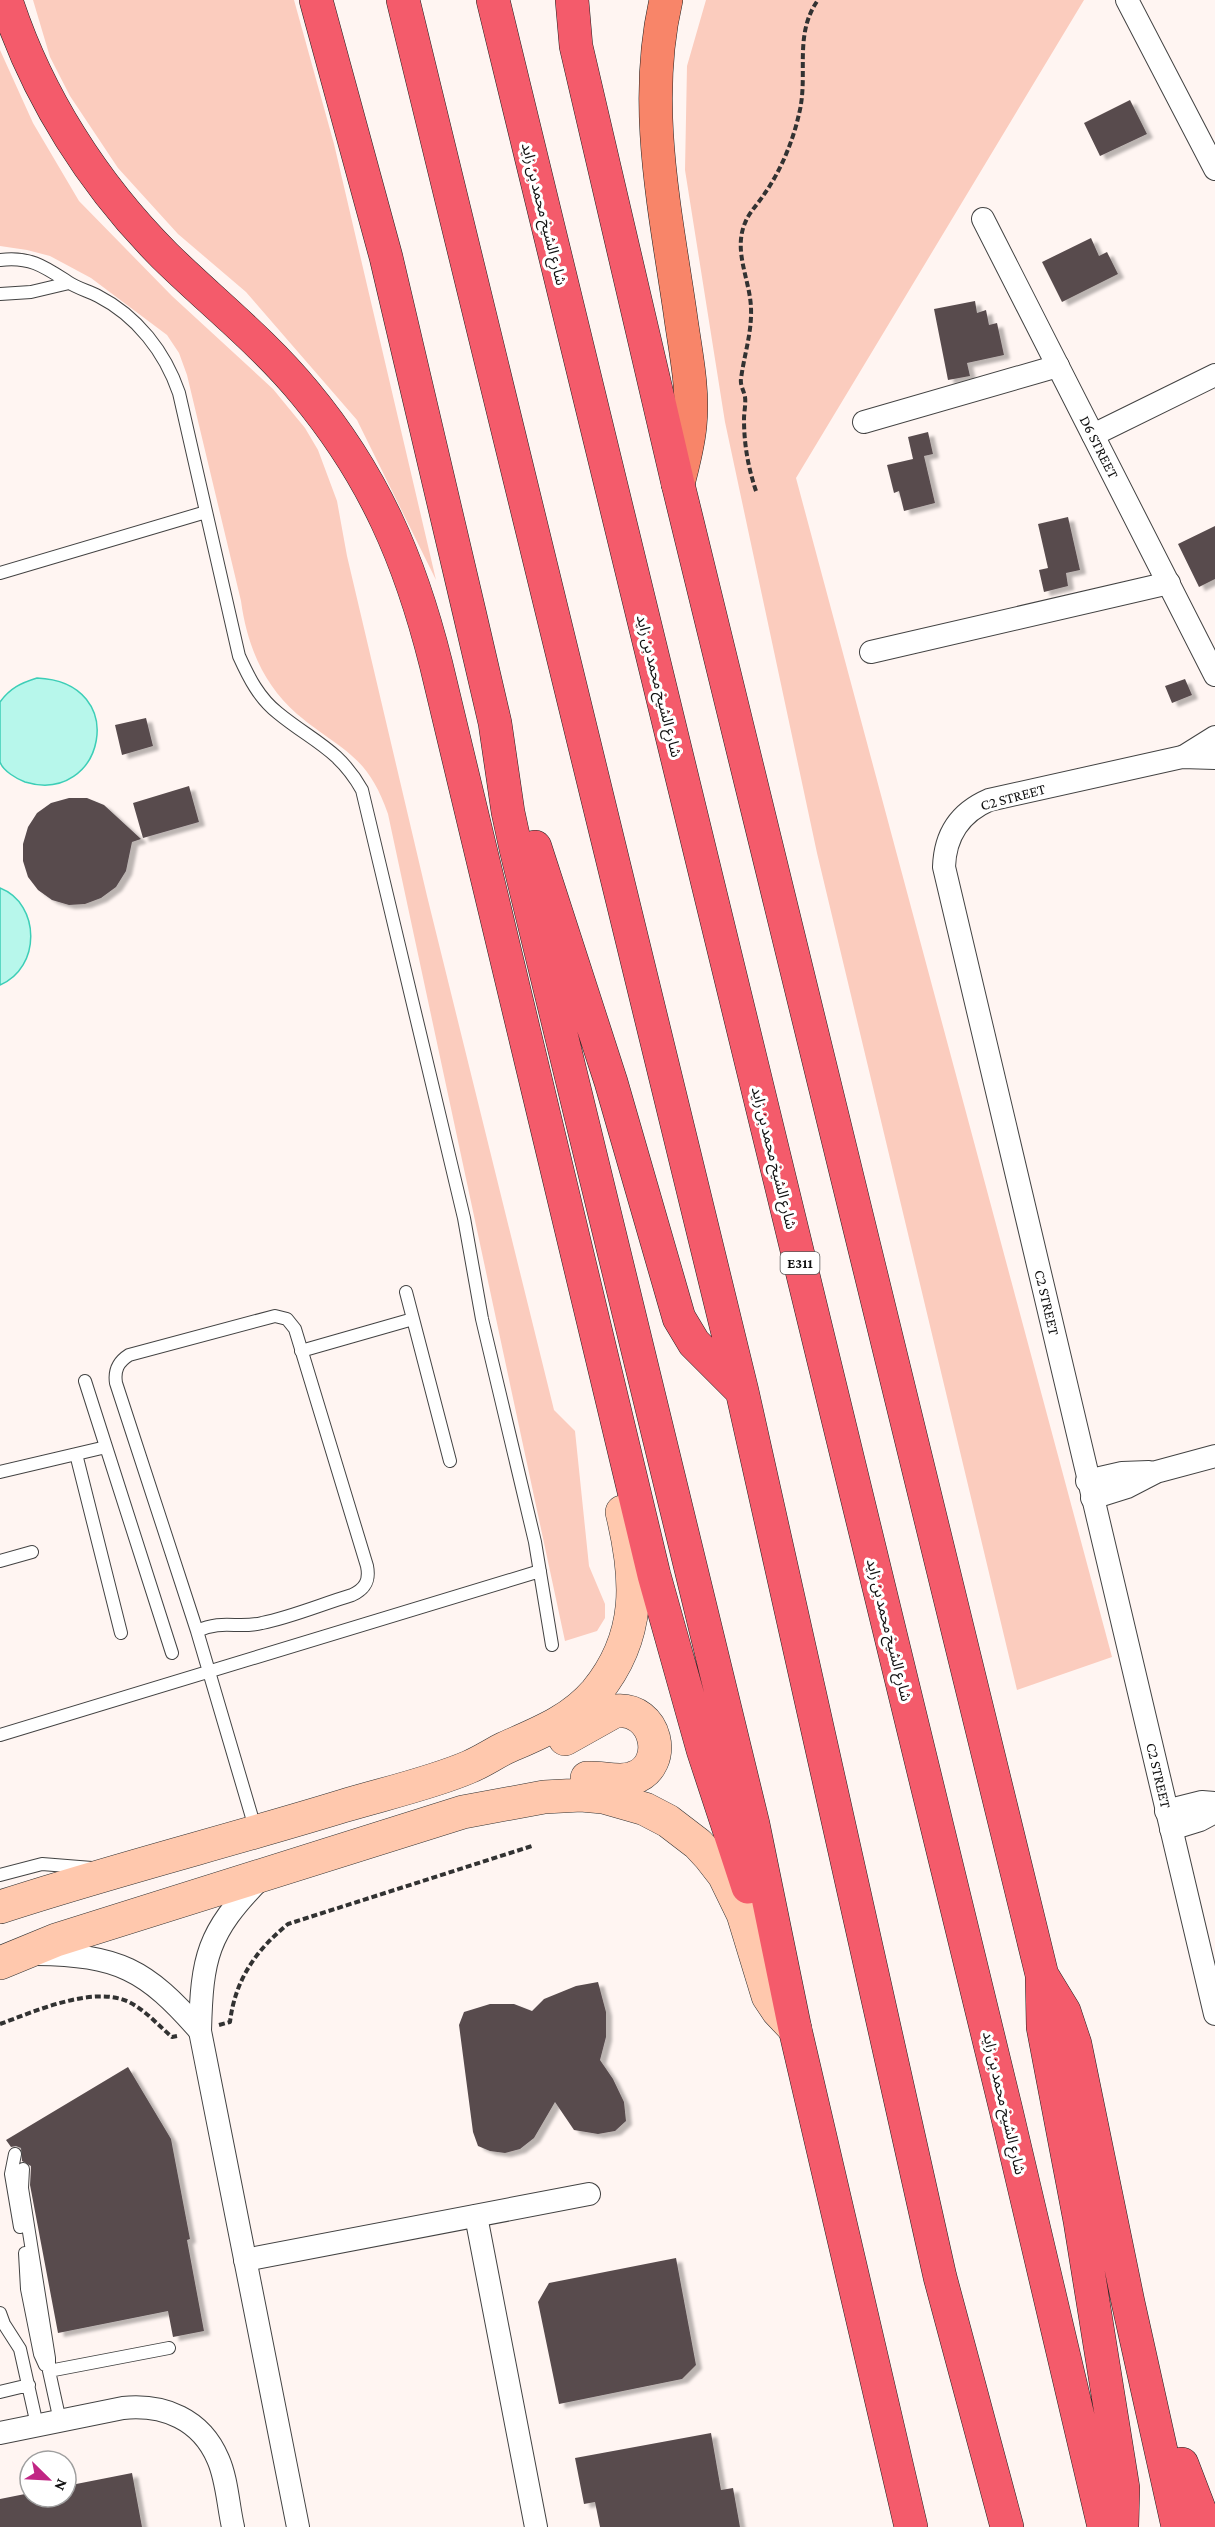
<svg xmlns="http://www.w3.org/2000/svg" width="1215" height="2527" viewBox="0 0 1215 2527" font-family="'Crimson Pro','Noto Sans Arabic',serif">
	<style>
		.sand { fill: #fbccbe }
		.water { fill: #b7f7eb; stroke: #3dceb7; stroke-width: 1.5 }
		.building { fill: #584c4e; filter: url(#shadow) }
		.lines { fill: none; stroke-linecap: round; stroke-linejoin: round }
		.lane-casing { stroke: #434343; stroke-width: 14 }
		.street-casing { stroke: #434343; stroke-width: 24 }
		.secondary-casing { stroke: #323232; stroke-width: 34 }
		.primary-casing { stroke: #212121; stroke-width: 34 }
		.highway-casing { stroke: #212121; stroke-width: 34 }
		.path { stroke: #323232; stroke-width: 4; stroke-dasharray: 6 3; stroke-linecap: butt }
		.lane { stroke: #fff; stroke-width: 12 }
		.street { stroke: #fff; stroke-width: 22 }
		.secondary { stroke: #ffc8ad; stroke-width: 33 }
		.primary { stroke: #f88569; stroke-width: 33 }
		.highway { stroke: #f45b6b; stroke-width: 33 }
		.labels { text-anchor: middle; stroke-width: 6; stroke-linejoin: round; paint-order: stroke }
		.shield { fill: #fff; stroke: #585858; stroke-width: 1.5 }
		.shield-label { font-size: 14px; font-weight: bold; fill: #101010 }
		.street-label { font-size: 15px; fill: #101010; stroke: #fff }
	</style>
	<defs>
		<filter id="shadow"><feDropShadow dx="6" dy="4" stdDeviation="1.5" flood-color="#0004"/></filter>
	</defs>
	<rect width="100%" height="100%" fill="#fff5f2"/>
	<!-- sand -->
	<path class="sand" d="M33,0H294L334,144L436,580L357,420L246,292L178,234L118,168L70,96L50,57Z
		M706,0H1084L796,478L1112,1657L1017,1690L817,853L725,422L685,170L687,66Z
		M0,50L33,123L79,201L172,296L273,389L305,428L318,450L337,501L347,556L427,896L554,1410L575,1431L589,1566L605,1604V1618L597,1631L565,1641L388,814C367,753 341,751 297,714C263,684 247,645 241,601L187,375L179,353L167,335L91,278L50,256L27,250L0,246Z"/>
	<!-- water -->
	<path class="water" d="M37,678C132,682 104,806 25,782C17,779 3,771 0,762C0,753 0,715 0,702C10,688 21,683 37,678Z
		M0,888C41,904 41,968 0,985Z"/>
	<!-- building -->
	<path class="building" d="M1130,100L1147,134L1100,156L1084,123Z
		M1091,238L1099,256L1107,252L1118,274L1062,302L1042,262Z
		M975,301L977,313L986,310L989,325L997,323L1004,355L967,363L970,376L948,380L934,309Z
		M928,432L933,454L924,456L935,503L904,511L899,491L894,493L887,465L913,459L908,437Z
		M1068,517L1080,570L1066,573L1068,586L1044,592L1039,570L1048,568L1038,524Z
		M1215,526V579L1199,587L1178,544Z
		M1185,679L1192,695L1172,703L1165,686Z
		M146,718L153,746L122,755L115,725Z
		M189,786L199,822L143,838L133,803Z
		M69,798H87L104,805L141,839L132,842L126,871L116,887L101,898L85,904L69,905L52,900L38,890L28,877L23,861V844L28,827L37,813L51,803Z
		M598,1982L606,2012V2037L600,2060L613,2079L624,2102L626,2121L615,2131L598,2134L574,2130L555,2102L534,2138L520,2149L505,2153L490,2151L478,2146L473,2132L459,2025L464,2012L490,2004H514L532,2011L544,1999L576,1986Z
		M128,2067L171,2139L190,2239L187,2240L204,2331L173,2337L168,2311L58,2333L30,2185L31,2166L22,2161L21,2148L16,2146L11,2147L6,2140Z
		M676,2258L696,2365L682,2379L559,2404L538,2302L549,2283Z
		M711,2433L721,2490L733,2488L740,2527H600L595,2502L584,2504L575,2458Z
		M132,2473L142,2527H0V2499L30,2493V2497H66V2486Z"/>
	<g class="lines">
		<defs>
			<path id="lane" d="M0,260C30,256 45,267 68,282C77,288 88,291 98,296C137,316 165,352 179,393L239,656C249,678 259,698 278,713C312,741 339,749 362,790L464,1218L482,1319L535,1542L552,1645
				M0,294L31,292L69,283
				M0,573L206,512
				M406,1292L450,1461
				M275,1316L287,1319L295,1329L367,1566C370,1581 365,1589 352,1595C322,1604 292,1617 262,1623C237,1629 223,1619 197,1631L116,1383C114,1370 118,1362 129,1355Z
				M301,1351L413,1319
				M85,1381L172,1653
				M76,1454L121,1633
				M0,1472L106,1447
				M0,1561L32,1552
				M197,1631L256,1831
				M0,1735L540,1571
				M0,1875L42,1864L92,1868
				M15,2154L11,2174L20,2227
				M23,2169L22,2188L49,2358V2371L60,2421
				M25,2253L27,2289L40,2354L45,2365
				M0,2313L4,2324L20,2349L37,2425
				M49,2371L169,2348
				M0,2392L29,2385"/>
			<g id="street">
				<path d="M1127,0L1215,169"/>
				<path id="s1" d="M983,219L1215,675"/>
				<path d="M864,422L1058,366"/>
				<path d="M1093,435L1215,375"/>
				<path d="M871,652L1169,583"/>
				<path d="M1183,757L1215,737"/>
				<path id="s2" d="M1215,758L1182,757L989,800C959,813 945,836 944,867L1215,2014"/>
				<path d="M1087,1481L1122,1473L1149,1472"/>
				<path d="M1092,1498L1127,1487L1156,1472L1215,1456"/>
				<path d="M1166,1811L1202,1802L1215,1803"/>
				<path d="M1171,1829L1200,1820L1215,1812"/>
				<path d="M260,1879C207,1933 202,1957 200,2031L298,2527"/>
				<path d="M36,1954C118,1955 146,1969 200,2031"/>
				<path d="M476,2216L536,2527"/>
				<path d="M245,2260L589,2194"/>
				<path d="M0,2433L123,2408C164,2404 201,2419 218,2459C227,2479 228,2505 233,2527"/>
			</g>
			<path id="secondary" d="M565,1739L615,1711C657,1706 670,1766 633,1778C620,1783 601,1777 587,1778
				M0,1907C113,1870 229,1841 343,1806C383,1794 432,1783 469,1767C481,1762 493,1754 505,1748C539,1733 571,1721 596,1692C642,1636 638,1578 622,1512
				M0,1963L56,1940L463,1812L544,1797L581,1795L603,1797L645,1809L668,1821L698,1844L710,1857L724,1875L743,1914L768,1996L778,2011L795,2029"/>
			<path id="primary" d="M666,0C642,104 665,209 680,312C685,350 694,388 690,426C688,446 683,465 678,484"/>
			<path id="highway" d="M6,0C37,96 94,185 165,256C212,302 263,342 305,393C374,476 410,560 436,664L654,1575L703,1750L748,1887
				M316,0L386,257L469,611L495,723L508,812L516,849L753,1824L795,2029L911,2527
				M403,0L742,1391L940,2277L1007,2527
				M493,0L1006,2110L1104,2527
				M572,0L576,46L678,484L1042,1975L1043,2027L1080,2221L1123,2488L1122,2527
				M535,847L611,1082L679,1318L694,1343L742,1391
				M1042,1975L1064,2011L1075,2044L1128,2302L1178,2527
				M1182,2464L1206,2527"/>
		</defs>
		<!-- lane casing -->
		<use href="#lane" class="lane-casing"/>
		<!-- street casing -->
		<use href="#street" class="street-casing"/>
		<!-- secondary casing -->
		<use href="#secondary" class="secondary-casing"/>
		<!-- primary casing -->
		<use href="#primary" class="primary-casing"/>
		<!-- highway casing -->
		<use href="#highway" class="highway-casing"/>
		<!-- path -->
		<path class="path" d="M756,491C748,467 744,444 744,419C744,412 746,404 745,397C744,391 740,385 741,379C744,355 752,333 751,308C750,280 733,251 745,223C749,212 759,203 765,193C781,170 793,141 799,114C809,75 793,35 818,0
			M0,2024C36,2011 93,1985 129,2002C145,2010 158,2025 172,2037L177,2036
			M219,2025L230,2022C235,1980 256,1950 288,1924L532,1846"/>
		<!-- lane -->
		<use href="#lane" class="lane"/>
		<!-- street -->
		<use href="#street" class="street"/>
		<!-- secondary -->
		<use href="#secondary" class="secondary"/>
		<!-- primary -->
		<use href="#primary" class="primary"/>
		<!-- highway -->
		<use href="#highway" class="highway"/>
	</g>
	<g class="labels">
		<!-- shield labels -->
		<rect class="shield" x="780.5" y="1252" width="39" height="22" rx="4.5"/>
		<g class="shield-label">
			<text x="800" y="1268">E311</text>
		</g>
		<!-- street labels -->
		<g class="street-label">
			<text transform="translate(544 214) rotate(76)" y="5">شارع الشيخ محمد بن زايد</text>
			<text dy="5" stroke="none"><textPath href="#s1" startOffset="256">D6 STREET</textPath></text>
			<text transform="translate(659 686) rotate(76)" y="5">شارع الشيخ محمد بن زايد</text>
			<text transform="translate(1013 797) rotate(-15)" y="5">C2 STREET</text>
			<text transform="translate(774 1158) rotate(76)" y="5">شارع الشيخ محمد بن زايد</text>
			<text dy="5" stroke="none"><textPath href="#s2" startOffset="764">C2 STREET</textPath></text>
			<text transform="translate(889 1630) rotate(76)" y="5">شارع الشيخ محمد بن زايد</text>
			<text dy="5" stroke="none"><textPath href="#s2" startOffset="1250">C2 STREET</textPath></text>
			<text transform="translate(1004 2103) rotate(77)" y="5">شارع الشيخ محمد بن زايد</text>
		</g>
	</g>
	<!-- north arrow -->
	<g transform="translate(48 2479) rotate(114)"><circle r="28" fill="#ffffff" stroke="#9f9f9f" stroke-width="1.5"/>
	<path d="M0-4.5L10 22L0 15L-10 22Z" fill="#c12684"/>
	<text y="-9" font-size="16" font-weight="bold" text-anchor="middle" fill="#101010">N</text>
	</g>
</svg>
